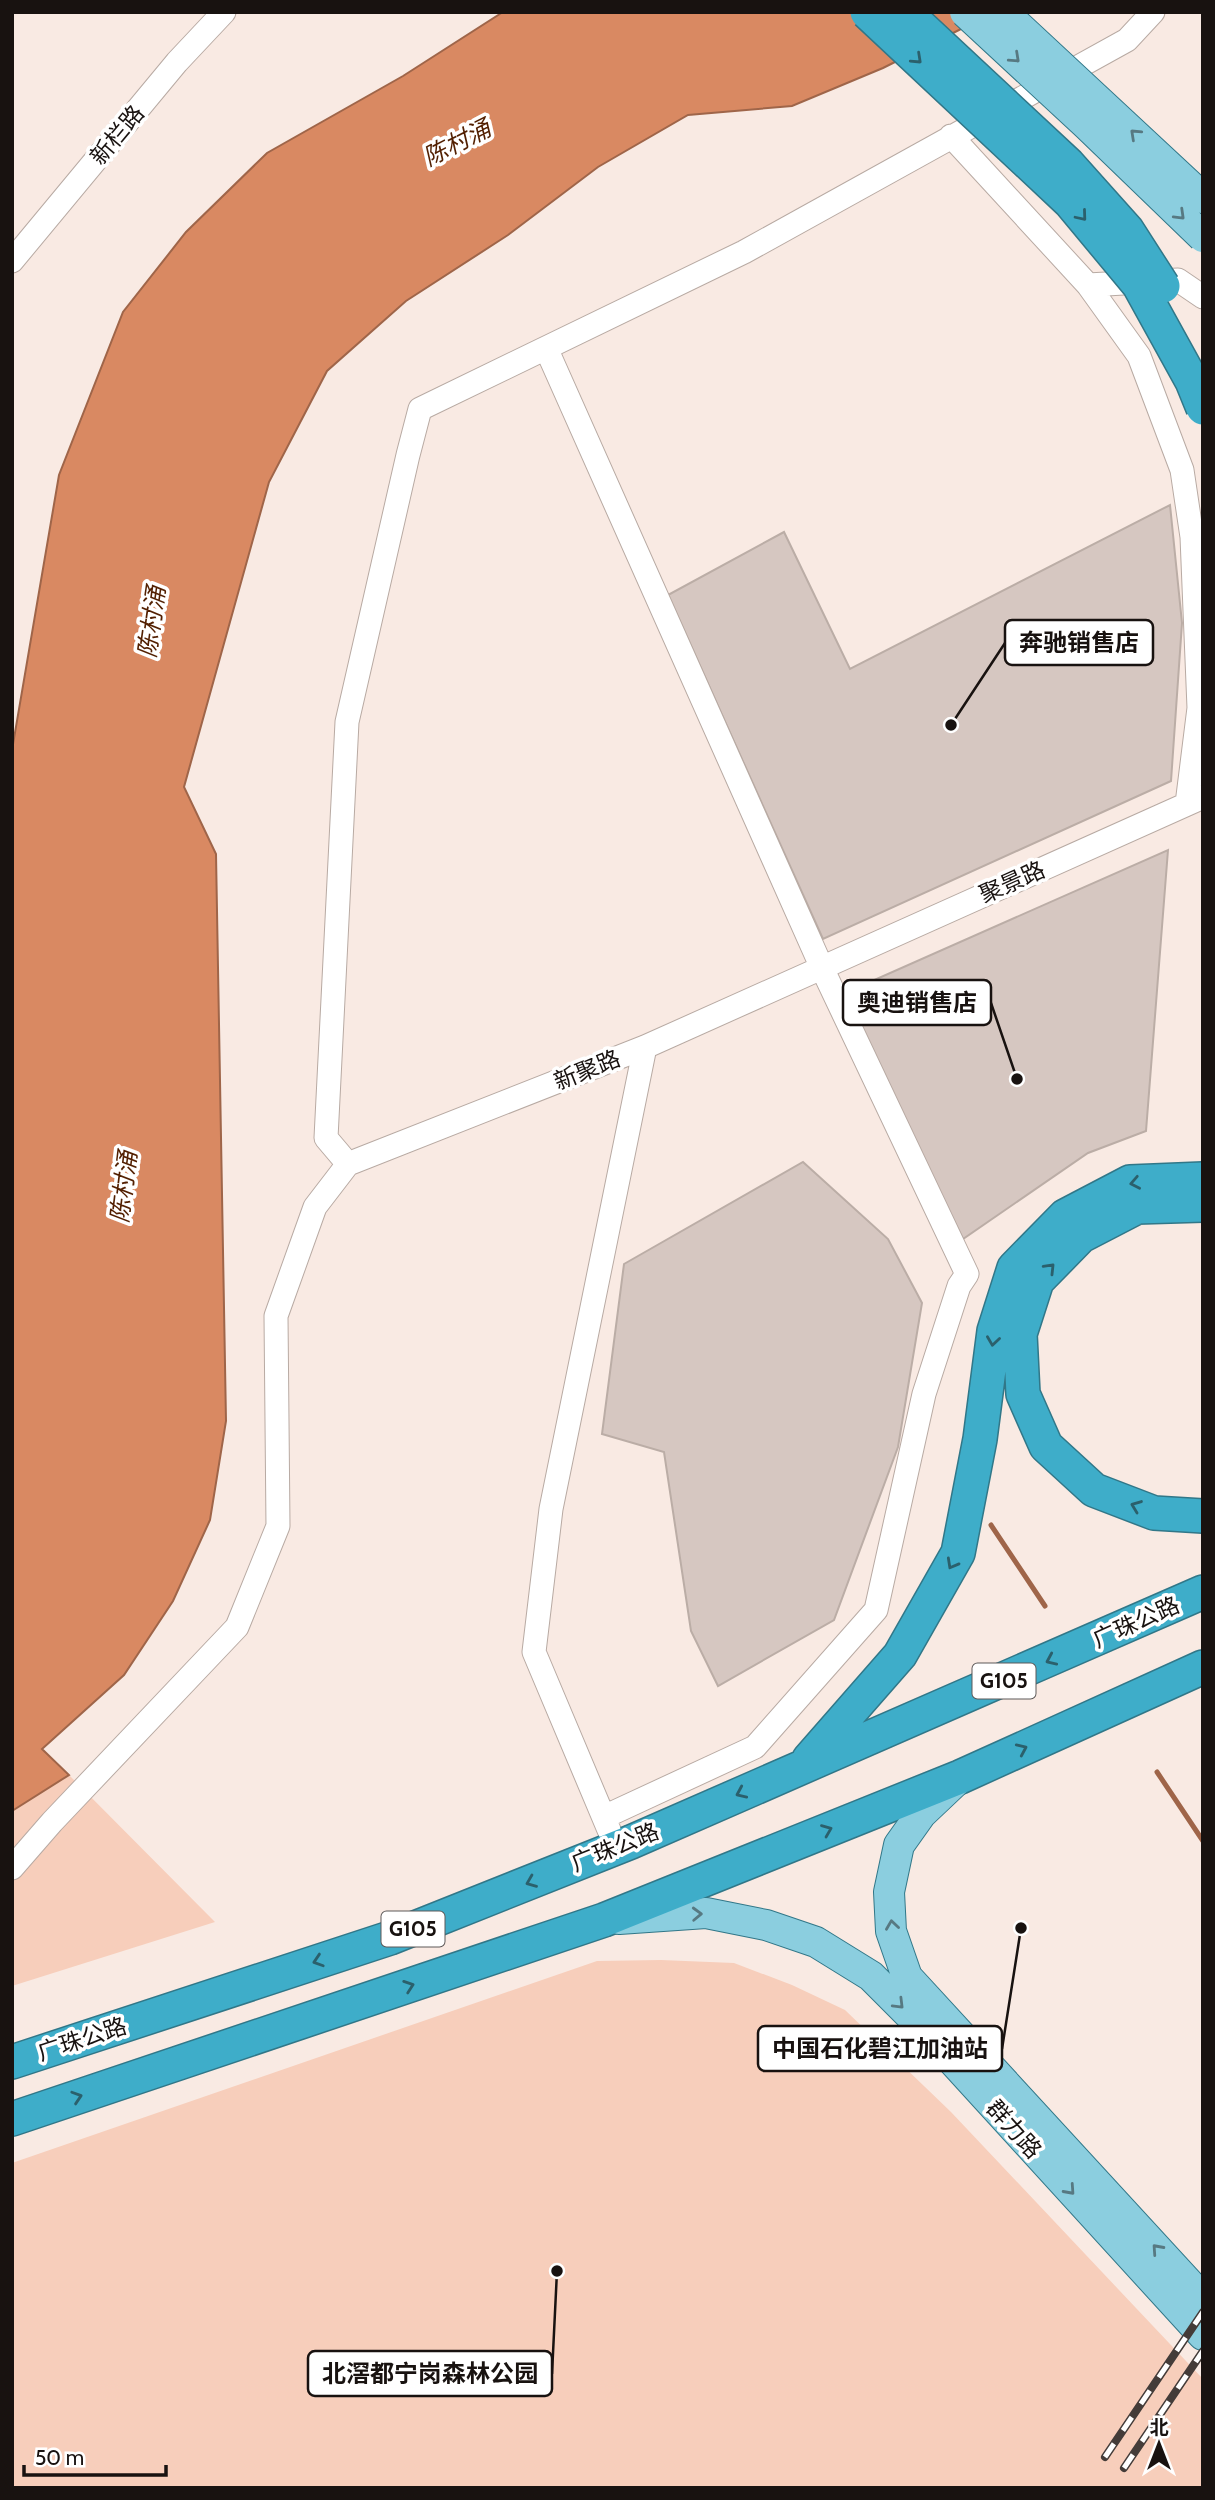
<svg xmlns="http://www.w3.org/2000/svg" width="1215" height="2500" viewBox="0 0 1215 2500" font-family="Cabin,'Noto Sans SC',sans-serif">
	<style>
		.green { fill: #f7cebb }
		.water { fill: #d98962; stroke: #9f6549; stroke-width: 2 }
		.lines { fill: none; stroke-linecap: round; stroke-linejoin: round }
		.stream { stroke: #9f6549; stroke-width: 5 }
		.building { fill: #d6c7c1; stroke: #bbada6; stroke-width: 2 }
		.minor-casing { stroke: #b8aaa3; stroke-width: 25 }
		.major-casing { stroke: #317788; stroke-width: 32 }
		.highway-casing { stroke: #317788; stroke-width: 36 }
		.minor { stroke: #fff; stroke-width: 23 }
		.major { stroke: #8bcedf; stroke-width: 30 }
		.highway { stroke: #3eadc9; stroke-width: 33 }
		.rail-casing { stroke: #443c39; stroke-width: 8 }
		.rail { stroke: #fff; stroke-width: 5; stroke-dasharray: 16; stroke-linecap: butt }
		.major-bridge-casing { stroke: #317788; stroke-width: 32; stroke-linecap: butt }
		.highway-bridge-casing { stroke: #317788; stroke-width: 36; stroke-linecap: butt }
		.major-bridge { stroke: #8bcedf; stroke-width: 30 }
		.highway-bridge { stroke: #3eadc9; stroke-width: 33 }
		.oneway { stroke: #577982 }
		.oneway2 { stroke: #2b606c }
		.labels { text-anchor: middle; stroke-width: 7; stroke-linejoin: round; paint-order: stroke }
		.shield { fill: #fff; stroke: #5d5958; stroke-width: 2 }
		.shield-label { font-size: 21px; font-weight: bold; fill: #181210 }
		.street-label { font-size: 23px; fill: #181210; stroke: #fff }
		.water-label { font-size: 24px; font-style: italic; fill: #521f01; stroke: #fff }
		.leader { fill: none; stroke: #181210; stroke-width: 2.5 }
		.callout-dot { fill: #181210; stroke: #fff; stroke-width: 2.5 }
		.callout { fill: #fff; stroke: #181210; stroke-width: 2.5 }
		.callout-label { font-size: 24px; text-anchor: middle; font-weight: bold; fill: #181210 }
	</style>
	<rect width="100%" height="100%" fill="#f9eae3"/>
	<!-- green -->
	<path class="green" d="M69,1775L215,1922L12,1986V1811Z
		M661,1960L734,1963L792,1985L845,2010L951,2112L1203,2379V2488H12V2163L597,1961Z"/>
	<!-- water -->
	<path class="water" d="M503,12H995L883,68L792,106L688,115L598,167L508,235L406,301L327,371L269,482L184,787L216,854L226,1421L210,1520L173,1601L124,1675L42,1749L69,1775L12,1811V750L59,475L123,312L186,232L267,153L403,76Z"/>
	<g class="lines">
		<!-- stream -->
		<path class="stream" d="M991,1525L1045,1606
			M1157,1772L1203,1841"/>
	</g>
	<!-- building -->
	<path class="building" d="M1170,505L1182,623L1171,781L823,939L668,595L784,532L850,669Z
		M1168,850L1146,1131L1088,1153L963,1239L858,1027L872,981Z
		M803,1162L888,1239L922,1303L898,1447L834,1620L718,1686L691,1631L664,1452L602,1434L624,1264Z"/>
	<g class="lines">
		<defs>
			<path id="minor" d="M951,136L1088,285L1139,356L1182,470L1192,537L1199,708L1187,804
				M12,261L177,62L224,12
				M1088,285L1178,280L1203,297
				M546,348L822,968L967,1274L959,1286L924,1394L876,1610L755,1747L604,1817
				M348,1164L645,1047L1203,797
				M609,1830L534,1652L551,1509L645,1047
				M12,1868L52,1822L237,1627L278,1526L276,1316L315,1207L348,1164L326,1138L347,722L408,455L420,409L744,252L1127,40L1153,12"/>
			<path id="major" d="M958,1779L921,1814L899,1845L889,1892L891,1931L907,1977L1203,2299
				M619,1919L706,1913L766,1925L816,1942L871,1976L922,2027L1203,2335"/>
			<path id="highway" d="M1203,1205L1137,1207L1081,1236L1037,1281L1020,1334L1023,1394L1046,1446L1094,1490L1154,1513L1203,1516
				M809,1759L900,1655L958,1553L980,1439L994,1331L1014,1268L1065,1216L1130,1182L1203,1179
				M12,2062L390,1938L631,1842L1203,1592
				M12,2119L604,1920L960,1777L1203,1667"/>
		</defs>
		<!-- minor casing -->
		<use href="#minor" class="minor-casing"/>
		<!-- major casing -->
		<use href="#major" class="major-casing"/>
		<!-- highway casing -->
		<use href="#highway" class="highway-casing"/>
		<!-- minor -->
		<use href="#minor" class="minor"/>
		<!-- major -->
		<use href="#major" class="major"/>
		<!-- highway -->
		<use href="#highway" class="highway"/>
		<defs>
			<path id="rail" d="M1105,2457L1203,2312
				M1124,2468L1203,2351"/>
		</defs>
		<!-- rail casing -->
		<use href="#rail" class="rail-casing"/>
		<!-- rail -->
		<use href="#rail" class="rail"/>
		<defs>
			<path id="major-bridge" d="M965,12L1087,125L1203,237
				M1003,12L1203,198"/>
			<path id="highway-bridge" d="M867,12L1070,202L1139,285L1192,381L1203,408
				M905,12L1068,164L1127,230L1163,286"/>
		</defs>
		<!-- major-bridge casing -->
		<use href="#major-bridge" class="major-bridge-casing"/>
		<!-- highway-bridge casing -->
		<use href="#highway-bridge" class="highway-bridge-casing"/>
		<!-- major-bridge -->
		<use href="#major-bridge" class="major-bridge"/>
		<!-- highway-bridge -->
		<use href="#highway-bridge" class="highway-bridge"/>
	</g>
	<!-- one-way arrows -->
	<defs><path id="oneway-chevron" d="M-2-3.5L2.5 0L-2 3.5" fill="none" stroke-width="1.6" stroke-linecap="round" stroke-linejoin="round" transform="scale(1.75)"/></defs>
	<g class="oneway">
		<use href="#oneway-chevron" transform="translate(1015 58) rotate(43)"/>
		<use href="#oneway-chevron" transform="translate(1135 134) rotate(-137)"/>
		<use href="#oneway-chevron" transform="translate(1180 215) rotate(44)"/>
		<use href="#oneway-chevron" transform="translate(697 1914) rotate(-2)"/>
		<use href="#oneway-chevron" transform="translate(892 1925) rotate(-98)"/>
		<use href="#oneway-chevron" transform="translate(899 2004) rotate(45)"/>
		<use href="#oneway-chevron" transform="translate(1070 2190) rotate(48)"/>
		<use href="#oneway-chevron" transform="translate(1157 2249) rotate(-132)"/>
	</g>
	<g class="oneway2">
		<use href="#oneway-chevron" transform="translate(917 59) rotate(43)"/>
		<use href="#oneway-chevron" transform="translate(1082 216) rotate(50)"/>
		<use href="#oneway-chevron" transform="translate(1135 1183) rotate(169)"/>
		<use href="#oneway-chevron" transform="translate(1050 1268) rotate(-46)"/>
		<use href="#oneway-chevron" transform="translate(993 1341) rotate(98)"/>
		<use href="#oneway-chevron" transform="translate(1136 1506) rotate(-159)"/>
		<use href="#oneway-chevron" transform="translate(952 1564) rotate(119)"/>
		<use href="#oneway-chevron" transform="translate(1051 1660) rotate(156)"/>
		<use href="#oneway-chevron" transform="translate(1022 1749) rotate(-24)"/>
		<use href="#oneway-chevron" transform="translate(741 1793) rotate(156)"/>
		<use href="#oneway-chevron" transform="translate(827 1830) rotate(-22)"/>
		<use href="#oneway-chevron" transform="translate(531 1882) rotate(158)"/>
		<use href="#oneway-chevron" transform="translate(318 1961) rotate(162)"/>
		<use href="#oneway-chevron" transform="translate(409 1986) rotate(-19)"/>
		<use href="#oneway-chevron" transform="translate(77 2097) rotate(-18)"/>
	</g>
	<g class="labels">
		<!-- shield labels -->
		<g class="shield">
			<rect x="972.5" y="1663.5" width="63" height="35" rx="5"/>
			<rect x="381.5" y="1911.5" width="63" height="35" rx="5"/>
		</g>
		<g class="shield-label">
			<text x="1004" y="1688">G105</text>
			<text x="413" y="1936">G105</text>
		</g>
		<!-- street labels -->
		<g class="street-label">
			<text transform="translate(117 135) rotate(-50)" y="8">新栏路</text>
			<text transform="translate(1012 882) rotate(-24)" y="8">聚景路</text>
			<text transform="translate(587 1070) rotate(-22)" y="8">新聚路</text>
			<text transform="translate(1136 1622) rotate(-24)" y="8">广珠公路</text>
			<text transform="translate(615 1847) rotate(-22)" y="8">广珠公路</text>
			<text transform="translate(82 2039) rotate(-18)" y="8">广珠公路</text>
			<text transform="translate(1014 2129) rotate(48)" y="8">群力路</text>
		</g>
		<!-- water labels -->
		<g class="water-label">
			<text transform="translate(457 143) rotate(-27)" y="8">陈村涌</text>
			<text transform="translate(152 622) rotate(-82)" y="8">陈村涌</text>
			<text transform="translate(124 1187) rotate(-83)" y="8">陈村涌</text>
		</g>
	</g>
	<!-- callouts -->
	<path class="leader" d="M951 725L1005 643M1017 1079L991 1003M1021 1928L1002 2049M557 2271L552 2374"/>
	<g class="callout-dot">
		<circle cx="951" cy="725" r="7"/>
		<circle cx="1017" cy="1079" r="7"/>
		<circle cx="1021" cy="1928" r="7"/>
		<circle cx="557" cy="2271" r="7"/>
	</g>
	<g class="callout">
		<rect x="1005" y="620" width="148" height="45" rx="7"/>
		<rect x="843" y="980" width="148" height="45" rx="7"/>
		<rect x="758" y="2026" width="244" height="45" rx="7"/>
		<rect x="308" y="2351" width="244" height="45" rx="7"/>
	</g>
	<g class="callout-label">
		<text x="1079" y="651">奔驰销售店</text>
		<text x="917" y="1011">奥迪销售店</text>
		<text x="880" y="2057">中国石化碧江加油站</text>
		<text x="430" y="2382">北滘都宁岗森林公园</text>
	</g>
	<!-- border -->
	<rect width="1215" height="2500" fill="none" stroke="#181210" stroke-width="28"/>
	<!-- north arrow -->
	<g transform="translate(1159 2444)" stroke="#ffffff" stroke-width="5" paint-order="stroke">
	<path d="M0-5L12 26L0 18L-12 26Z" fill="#181210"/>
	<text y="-10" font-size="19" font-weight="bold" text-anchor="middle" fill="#181210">北</text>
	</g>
	<!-- scale -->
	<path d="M24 2465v10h142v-10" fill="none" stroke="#181210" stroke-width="3.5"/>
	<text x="35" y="2465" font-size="21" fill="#181210" stroke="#ffffff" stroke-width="5" paint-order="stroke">50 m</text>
</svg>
